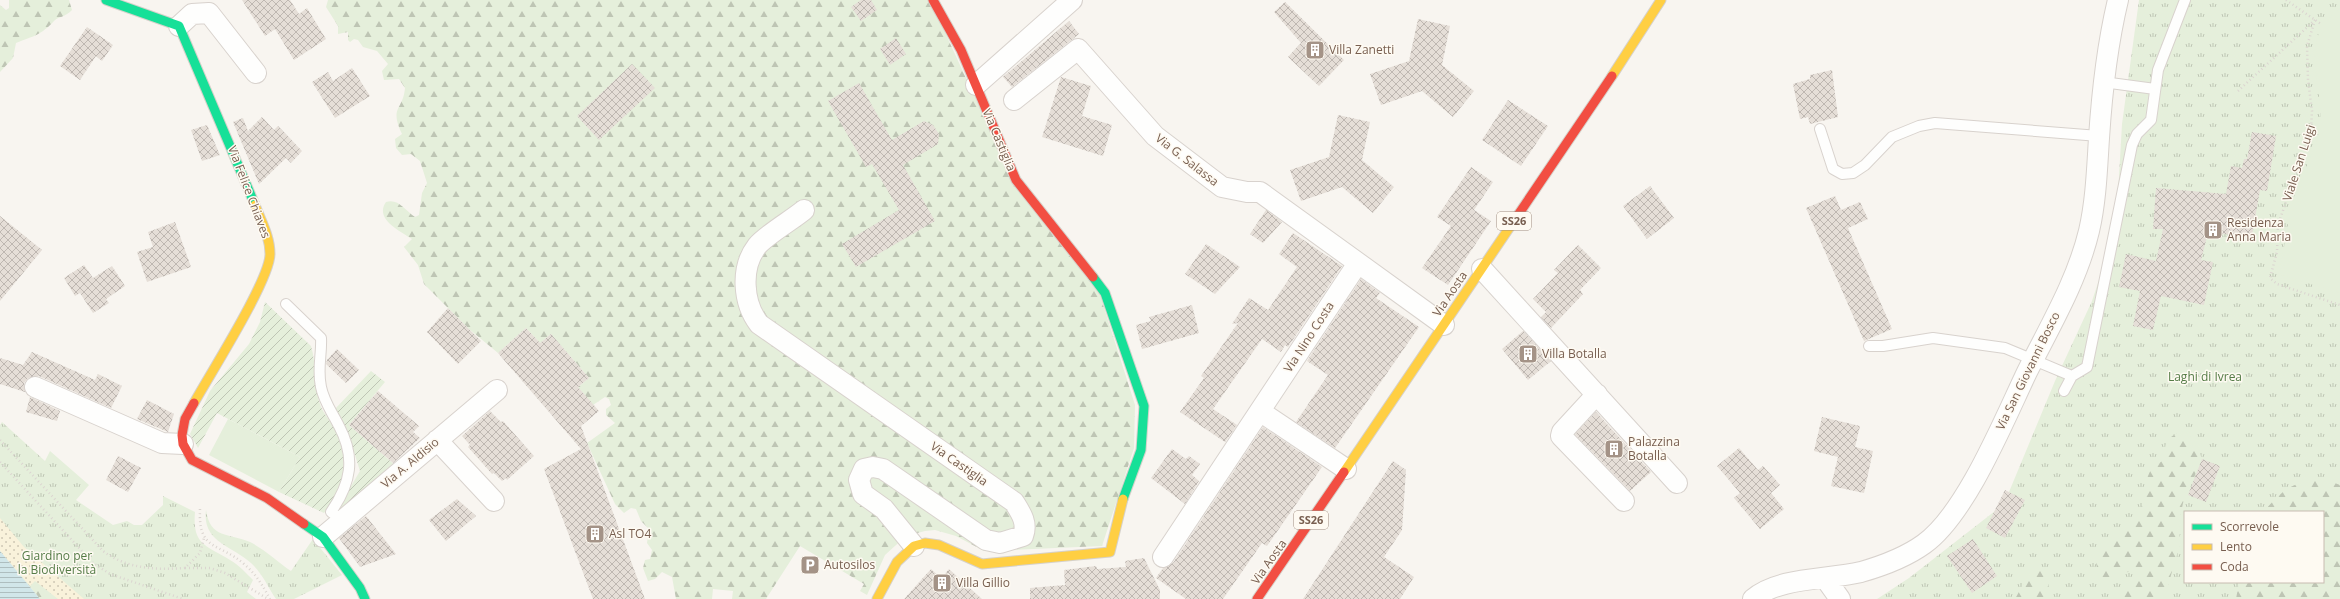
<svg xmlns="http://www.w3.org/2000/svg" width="2340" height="599" viewBox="0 0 2340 599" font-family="'Open Sans',sans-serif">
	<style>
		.grass { fill: url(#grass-tufts); fill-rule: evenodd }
		.forest { fill: url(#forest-firs) }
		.sand { fill: url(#sand-dots) }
		.garden { fill: url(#garden-furrows) }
		.pitch { fill: #e5efdb }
		.water { fill: url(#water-rules) }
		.building { fill: url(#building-cross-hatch) }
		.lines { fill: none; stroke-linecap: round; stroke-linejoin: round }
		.lane-casing { stroke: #d8d2cd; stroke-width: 12 }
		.street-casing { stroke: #d8d2cd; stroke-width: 22 }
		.fast-casing { stroke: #d6d1ca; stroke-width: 11 }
		.slow-casing { stroke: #d6d1ca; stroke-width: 11 }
		.jam-casing { stroke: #d6d1ca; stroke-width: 11 }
		.path { stroke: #dbd5d0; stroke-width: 2.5; stroke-dasharray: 1 3; stroke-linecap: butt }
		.lane { stroke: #fefefd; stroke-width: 10 }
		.street { stroke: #fefefd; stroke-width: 20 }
		.fast { stroke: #16e098; stroke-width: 9 }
		.slow { stroke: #ffcf43; stroke-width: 9 }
		.jam { stroke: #f24e42; stroke-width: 9 }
		.labels { text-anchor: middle; stroke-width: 3; stroke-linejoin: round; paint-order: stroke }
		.shield { fill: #fefaf2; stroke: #a08d80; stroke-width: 1 }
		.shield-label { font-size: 11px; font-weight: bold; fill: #775e4f }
		.poi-label { font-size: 12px; fill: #775e4f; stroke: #fefaf2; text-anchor: start }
		.street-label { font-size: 12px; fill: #775e4f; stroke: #fefaf2 }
		.park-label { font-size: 12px; fill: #557c47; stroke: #fefaf2 }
	</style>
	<defs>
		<pattern id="grass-tufts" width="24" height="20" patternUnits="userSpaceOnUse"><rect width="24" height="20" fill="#e5efdb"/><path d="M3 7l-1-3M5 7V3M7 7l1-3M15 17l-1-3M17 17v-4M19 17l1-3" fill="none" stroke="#bec5b4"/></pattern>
		<pattern id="forest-firs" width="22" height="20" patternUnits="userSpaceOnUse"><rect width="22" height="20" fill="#e5efdb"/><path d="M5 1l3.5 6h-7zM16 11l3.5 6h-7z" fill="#bec5b4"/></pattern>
		<pattern id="sand-dots" width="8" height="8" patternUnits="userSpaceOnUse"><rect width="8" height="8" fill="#f9f2db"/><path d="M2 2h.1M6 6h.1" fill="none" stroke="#cec7b4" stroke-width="1.8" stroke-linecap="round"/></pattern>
		<pattern id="garden-furrows" width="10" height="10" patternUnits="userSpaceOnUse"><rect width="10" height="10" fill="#e5efdb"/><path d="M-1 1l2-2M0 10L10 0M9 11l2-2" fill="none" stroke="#bec5b4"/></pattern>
		<pattern id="water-rules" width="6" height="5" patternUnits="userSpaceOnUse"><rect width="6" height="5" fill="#d1e6e9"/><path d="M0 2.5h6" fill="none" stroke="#aebebf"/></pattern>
		<pattern id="building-cross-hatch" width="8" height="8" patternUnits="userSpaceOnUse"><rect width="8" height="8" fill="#e5ded7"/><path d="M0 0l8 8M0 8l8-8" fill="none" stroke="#beb7b1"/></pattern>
	</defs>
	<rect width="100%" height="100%" fill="#f8f5f0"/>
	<!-- grass -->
	<path class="grass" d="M2139,0H2340V599H1877L1909,578L2004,504L2055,381L2092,301L2116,229L2122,124ZM2185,512H2323V582H2185Z
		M2,422L45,461L50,451L89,485L76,500L113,525L127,521L134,525H142L163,505V496L195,512C192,546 207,545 230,560C239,565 246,573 253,580L247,592L256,599H40L0,551V425Z
		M206,510C210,539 229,533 250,542C264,549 278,562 291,571L313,539L342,575L294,599H276C268,587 262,573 251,563C231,545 202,542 206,510Z"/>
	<!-- forest -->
	<path class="forest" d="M9,0H69L72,10C66,17 57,17 54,21C41,35 34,36 16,43L13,58L0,72V5L6,10L9,8Z
		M328,0H930L1014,182L1100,295L1135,405L1134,448L1102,546L984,551L956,536L935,530L925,531L906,536L885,555L867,595L860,591L864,584L800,546L766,599H732L733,591L713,589L712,599H676L672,577L662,572L655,579L648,581L643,568L645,560L650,559L652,550L647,543L649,529L641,521L636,509L631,508L624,513L615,504L587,443L615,423L606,415V409L611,405L609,399L605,397L593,405L578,387L589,378L551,334L540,343L526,328L498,353L469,329L424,284L418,265L404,247L412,239C400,231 374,219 386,202C398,198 405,210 415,217L419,215L422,193L427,183L420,161L411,154L402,155L396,148L395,139L402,134C389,106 403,111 405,88L399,79L384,80L382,71L388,64L377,51L363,47L358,40L354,39L350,42L348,40V32L338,34V26L326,7Z
		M2178,432H2185L2195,441L2202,459L2183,503L2179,523L2180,544L2169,582L2167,599H2123L2128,584L2140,567L2106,581L2098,575L2096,562L2100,550L2109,538L2126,532L2138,517L2141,511L2145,483L2151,469L2162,461L2167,440Z
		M2327,480L2340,485V599H2236L2239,582H2323V512H2263C2286,487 2292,481 2327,480Z
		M2039,569C2050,577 2050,587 2047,599H2015L2030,572Z
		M35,581L58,599H40L30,586Z"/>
	<!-- sand -->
	<path class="sand" d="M0,518L24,547L84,599H58L35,581L30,586L0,551Z"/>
	<!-- garden -->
	<path class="garden" d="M265,302L311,346C317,365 313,387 321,407C324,414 330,420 334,428C350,459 346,486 324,513L279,492L300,457L217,413L198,448L190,434L210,391L249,344L260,322Z
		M371,371L385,382L349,425L396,466L345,510L339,506L360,471L348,433L335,409Z"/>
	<!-- pitch -->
	<path class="pitch" d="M2340,8V293L2278,274C2286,247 2287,218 2296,190C2303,171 2316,151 2319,131C2326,96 2305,62 2321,28C2325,21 2334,14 2340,8Z
		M228,419L300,457L279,492L209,455Z"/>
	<!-- water -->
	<path class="water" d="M0,551L40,599H0Z"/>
	<!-- building -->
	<path class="building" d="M242,0H290L299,14L307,8L326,39L294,60L275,29L265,36Z
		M861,0H871L877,10L861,21L851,7Z
		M1285,2L1344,60L1319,86L1288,57L1301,43L1274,12Z
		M1418,19L1450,26L1442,65L1474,91L1453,117L1422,91L1381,105L1370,74L1409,61Z
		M1069,21L1079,34L1012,87L1003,77Z
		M87,27L113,45L102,61L96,56L80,80L60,66Z
		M896,38L906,54L890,65L880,49Z
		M632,64L655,88L599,140L577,116Z
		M352,68L370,96L335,118L312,82L328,72L333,81Z
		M1832,70L1838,117L1810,124L1808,117L1800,119L1793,84L1810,79V75Z
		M1061,77L1091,86L1082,116L1112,125L1103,156L1042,137Z
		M859,83L892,140L924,121L933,125L939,134L938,144L903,165L935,221L856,267L842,244L899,210L872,164L866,167L828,101Z
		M1508,100L1548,126L1521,166L1482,140Z
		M1338,115L1370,122L1362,160L1394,187L1373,213L1342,187L1301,201L1290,170L1329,157Z
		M262,117L274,130L278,126L302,151L291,163L286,158L259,184L233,122L243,118L248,131Z
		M207,125L220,155L202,161L191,130Z
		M2252,132L2276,136L2267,191L2260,190L2252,236L2208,233L2201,260L2213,262L2204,305L2161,296L2153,330L2133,326L2140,291L2119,287L2126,254L2156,261L2163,229H2153L2156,188L2226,194L2231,166L2242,168L2244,159H2247Z
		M1471,167L1493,182L1474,210L1491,221L1448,285L1422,268L1451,226L1437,217Z
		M1650,186L1674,218L1647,239L1623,206Z
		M1835,196L1841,210L1860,202L1868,219L1848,228L1892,329L1864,341L1806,208Z
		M1266,210L1282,222L1263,243L1250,234Z
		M0,216L42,250L0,301Z
		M175,222L191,267L147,282L137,252L153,247L148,232Z
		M1293,233L1342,266L1288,347L1285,345L1281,352L1262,339L1213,409L1237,425L1225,442L1180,412L1204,378L1201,376L1238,323L1232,324L1249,298L1268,310L1297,267L1279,254Z
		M1206,244L1240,267L1215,294L1185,274Z
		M1578,245L1601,268L1580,290L1583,294L1551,328L1541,317L1546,312L1533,299L1558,273L1554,270Z
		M84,265L93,278L112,266L125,286L106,299L109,303L93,313L80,293L75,296L64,278Z
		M1361,279L1380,293L1376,298L1419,327L1335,448L1296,422L1328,375L1307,361Z
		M1192,305L1199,333L1142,349L1136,325L1151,321L1149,317Z
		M448,308L481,341L458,364L427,332Z
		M526,328L540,343L551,334L589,378L578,387L599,411L581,426L645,599H593L544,469L581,449L498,353Z
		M1523,331L1551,361L1528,380L1502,349Z
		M337,349L359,370L346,383L326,364L327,360Z
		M32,352L95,380L98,374L122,386L111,408L39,376L28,378L24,383L25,392L0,384V358L23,365Z
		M378,391L419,426L413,432L420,438L393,463L349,425Z
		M30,397L60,411L57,421L26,412Z
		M147,400L174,414L168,432L137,419Z
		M490,411L501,422L503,421L534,456L507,480L506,478L502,481L494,473L492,474L468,447L470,445L462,436Z
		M1596,412L1651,472L1630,491L1575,434Z
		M1822,417L1860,426L1855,447L1873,451L1864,493L1831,486L1838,457L1814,451Z
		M1263,427L1322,467L1267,546L1262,543L1223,599H1186L1156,578L1163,568L1173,563Z
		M1739,448L1758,470L1763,466L1780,485L1771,493L1784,509L1760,529L1734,498L1740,493L1717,466Z
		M1172,449L1186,459L1189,456L1200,464L1192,475L1199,481L1185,504L1151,478Z
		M118,456L141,468L128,492L106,480Z
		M2202,459L2220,466L2206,502L2188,495Z
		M1393,461L1406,470L1402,530L1384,557L1414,577L1400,599H1303Z
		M2005,490L2025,500L2005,538L1986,528Z
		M457,499L476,516L446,541L429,520Z
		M366,516L396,554L360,567L339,538Z
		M1973,539L1997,576L1972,593L1947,556Z
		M1144,558L1160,590V599H1030V588L1065,585L1064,570L1096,566L1097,569L1126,567L1125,561Z
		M931,569L941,578L949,569L982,599H904Z"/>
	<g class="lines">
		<defs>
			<path id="lane" d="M2103,82L2155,89
				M1820,129L1833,169L1842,174L1853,173L1865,165L1892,137L1919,126L1935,123L2099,136
				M286,304L321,338C322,354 317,369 321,387C324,402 332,412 339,426C356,458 351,483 331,512L343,520
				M1869,346H1883L1933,338L2005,348L2072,376L2087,367L2132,145L2137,134L2151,120L2158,70L2185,0
				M2064,391L2072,376"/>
			<path id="street" d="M179,26L192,14L209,13L256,73
				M976,85L1072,0
				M1014,100L1078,49L1155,136L1222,187L1247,192H1260L1444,325
				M804,210C792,220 766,235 757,246C740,268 743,303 759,324L1014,502C1021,513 1028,523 1023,536L1000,543L986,540L883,469L873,467L864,469L859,480L863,494L884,509L914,546
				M1482,269L1677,483
				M35,387L162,443L183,444
				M1597,394L1562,432L1561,436L1624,501
				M1261,412L1346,469
				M437,440L494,501
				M323,537L497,390
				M1163,557L1358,263
				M1825,578L1840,599
				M1753,599C1778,577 1828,580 1861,572C1882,566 1906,557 1924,544C1966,514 2004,420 2027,372C2050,326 2077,281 2089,231C2096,201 2097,169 2099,138C2102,91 2107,46 2118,0"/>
			<path id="fast" d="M106,0L179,26L255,205
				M1093,277L1105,293L1144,406L1141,450L1123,499
				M304,524L323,537L360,588L365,599"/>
			<path id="slow" d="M1612,76L1661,0
				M194,403C210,374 270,280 270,254C270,236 261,221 255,205
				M1344,472L1518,215
				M877,599L897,562L914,546L925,543L939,545L982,564L1110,552L1123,499"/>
			<path id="jam" d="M933,0L961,50L1016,180L1093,277
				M1518,215L1612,76
				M194,403L185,419L182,435L183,444L192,460L267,498L304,524
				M1257,599L1344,472"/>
		</defs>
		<!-- lane casing -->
		<use href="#lane" class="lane-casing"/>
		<!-- street casing -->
		<use href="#street" class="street-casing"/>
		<!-- fast casing -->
		<use href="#fast" class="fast-casing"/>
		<!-- slow casing -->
		<use href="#slow" class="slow-casing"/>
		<!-- jam casing -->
		<use href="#jam" class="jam-casing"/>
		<!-- path -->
		<path class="path" d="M2286,0L2321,24
			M2315,20L2307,46L2308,80L2312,111L2311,129L2278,225L2277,252L2270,278L2277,284L2340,305
			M2238,91L2315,20
			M0,440L103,551C127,569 156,570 185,568L200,553L204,538
			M0,462L93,563L110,574L183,599
			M200,509C198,552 219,542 244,564C256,574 263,586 270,599
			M185,568H210L225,573L268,599"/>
		<!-- lane -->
		<use href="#lane" class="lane"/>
		<!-- street -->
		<use href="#street" class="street"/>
		<!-- fast -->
		<use href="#fast" class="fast"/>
		<!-- slow -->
		<use href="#slow" class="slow"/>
		<!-- jam -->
		<use href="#jam" class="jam"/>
	</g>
	<!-- icons -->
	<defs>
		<symbol id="building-square" viewBox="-11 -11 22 22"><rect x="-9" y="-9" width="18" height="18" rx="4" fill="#a49387" stroke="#fefaf2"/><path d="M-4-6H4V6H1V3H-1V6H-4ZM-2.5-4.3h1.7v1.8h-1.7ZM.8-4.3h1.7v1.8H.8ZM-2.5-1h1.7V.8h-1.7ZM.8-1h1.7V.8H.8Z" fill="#fff"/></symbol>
		<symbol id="parking-square" viewBox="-11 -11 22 22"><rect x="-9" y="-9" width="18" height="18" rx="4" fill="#a49387" stroke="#fefaf2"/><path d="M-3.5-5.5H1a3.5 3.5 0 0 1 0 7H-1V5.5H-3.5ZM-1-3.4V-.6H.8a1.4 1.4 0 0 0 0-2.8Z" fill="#fff"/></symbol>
	</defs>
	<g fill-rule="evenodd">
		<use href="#building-square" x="1304" y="39" width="22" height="22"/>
		<use href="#building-square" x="2202" y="219" width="22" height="22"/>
		<use href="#building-square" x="1517" y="343" width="22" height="22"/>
		<use href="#building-square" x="1603" y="438" width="22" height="22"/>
		<use href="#building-square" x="584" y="523" width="22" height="22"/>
		<use href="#parking-square" x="799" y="554" width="22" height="22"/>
		<use href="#building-square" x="931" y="572" width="22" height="22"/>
	</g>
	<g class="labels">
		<!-- shield labels -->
		<g class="shield">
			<rect x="1497" y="212" width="34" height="18" rx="3"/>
			<rect x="1294" y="511" width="34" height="18" rx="3"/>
		</g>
		<g class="shield-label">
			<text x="1514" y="225">SS26</text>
			<text x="1311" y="524">SS26</text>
		</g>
		<!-- poi labels -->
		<g class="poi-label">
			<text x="1329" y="54">Villa Zanetti</text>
			<text x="2227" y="227">Residenza<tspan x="2227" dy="14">Anna Maria</tspan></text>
			<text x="1542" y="358">Villa Botalla</text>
			<text x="1628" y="446">Palazzina<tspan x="1628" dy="14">Botalla</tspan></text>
			<text x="609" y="538">Asl TO4</text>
			<text x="824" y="569">Autosilos</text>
			<text x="956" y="587">Villa Gillio</text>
		</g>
		<!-- street labels -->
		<g class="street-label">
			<text transform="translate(999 140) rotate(67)" y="4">Via Castiglia</text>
			<text transform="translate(1187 160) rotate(38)" y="4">Via G. Salassa</text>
			<text transform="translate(2299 163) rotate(-72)" y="4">Viale San Luigi</text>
			<text transform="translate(249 192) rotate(69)" y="4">Via Felice Chiaves</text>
			<text transform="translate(1450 294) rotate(-56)" y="4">Via Aosta</text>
			<text transform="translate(1309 337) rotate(-57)" y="4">Via Nino Costa</text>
			<text transform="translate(2028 371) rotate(-64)" y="4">Via San Giovanni Bosco</text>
			<text transform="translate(410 463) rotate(-40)" y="4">Via A. Aldisio</text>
			<text transform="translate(959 464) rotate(35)" y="4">Via Castiglia</text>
			<text transform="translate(1269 562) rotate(-55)" y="4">Via Aosta</text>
		</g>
		<!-- park labels -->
		<g class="park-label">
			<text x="2205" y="381">Laghi di Ivrea</text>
			<text x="57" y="560">Giardino per<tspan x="57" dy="14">la Biodiversità</tspan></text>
		</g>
	</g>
	<!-- legend -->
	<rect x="2184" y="511" width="140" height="72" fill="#fefaf2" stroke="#c8bcb1"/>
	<rect x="2192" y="524" width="20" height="6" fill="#16e098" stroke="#c8bcb1"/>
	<text x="2220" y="531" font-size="12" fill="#775e4f">Scorrevole</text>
	<rect x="2192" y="544" width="20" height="6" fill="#ffcf43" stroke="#c8bcb1"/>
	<text x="2220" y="551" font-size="12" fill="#775e4f">Lento</text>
	<rect x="2192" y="564" width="20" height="6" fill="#f24e42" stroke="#c8bcb1"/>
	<text x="2220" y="571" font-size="12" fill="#775e4f">Coda</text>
</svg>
